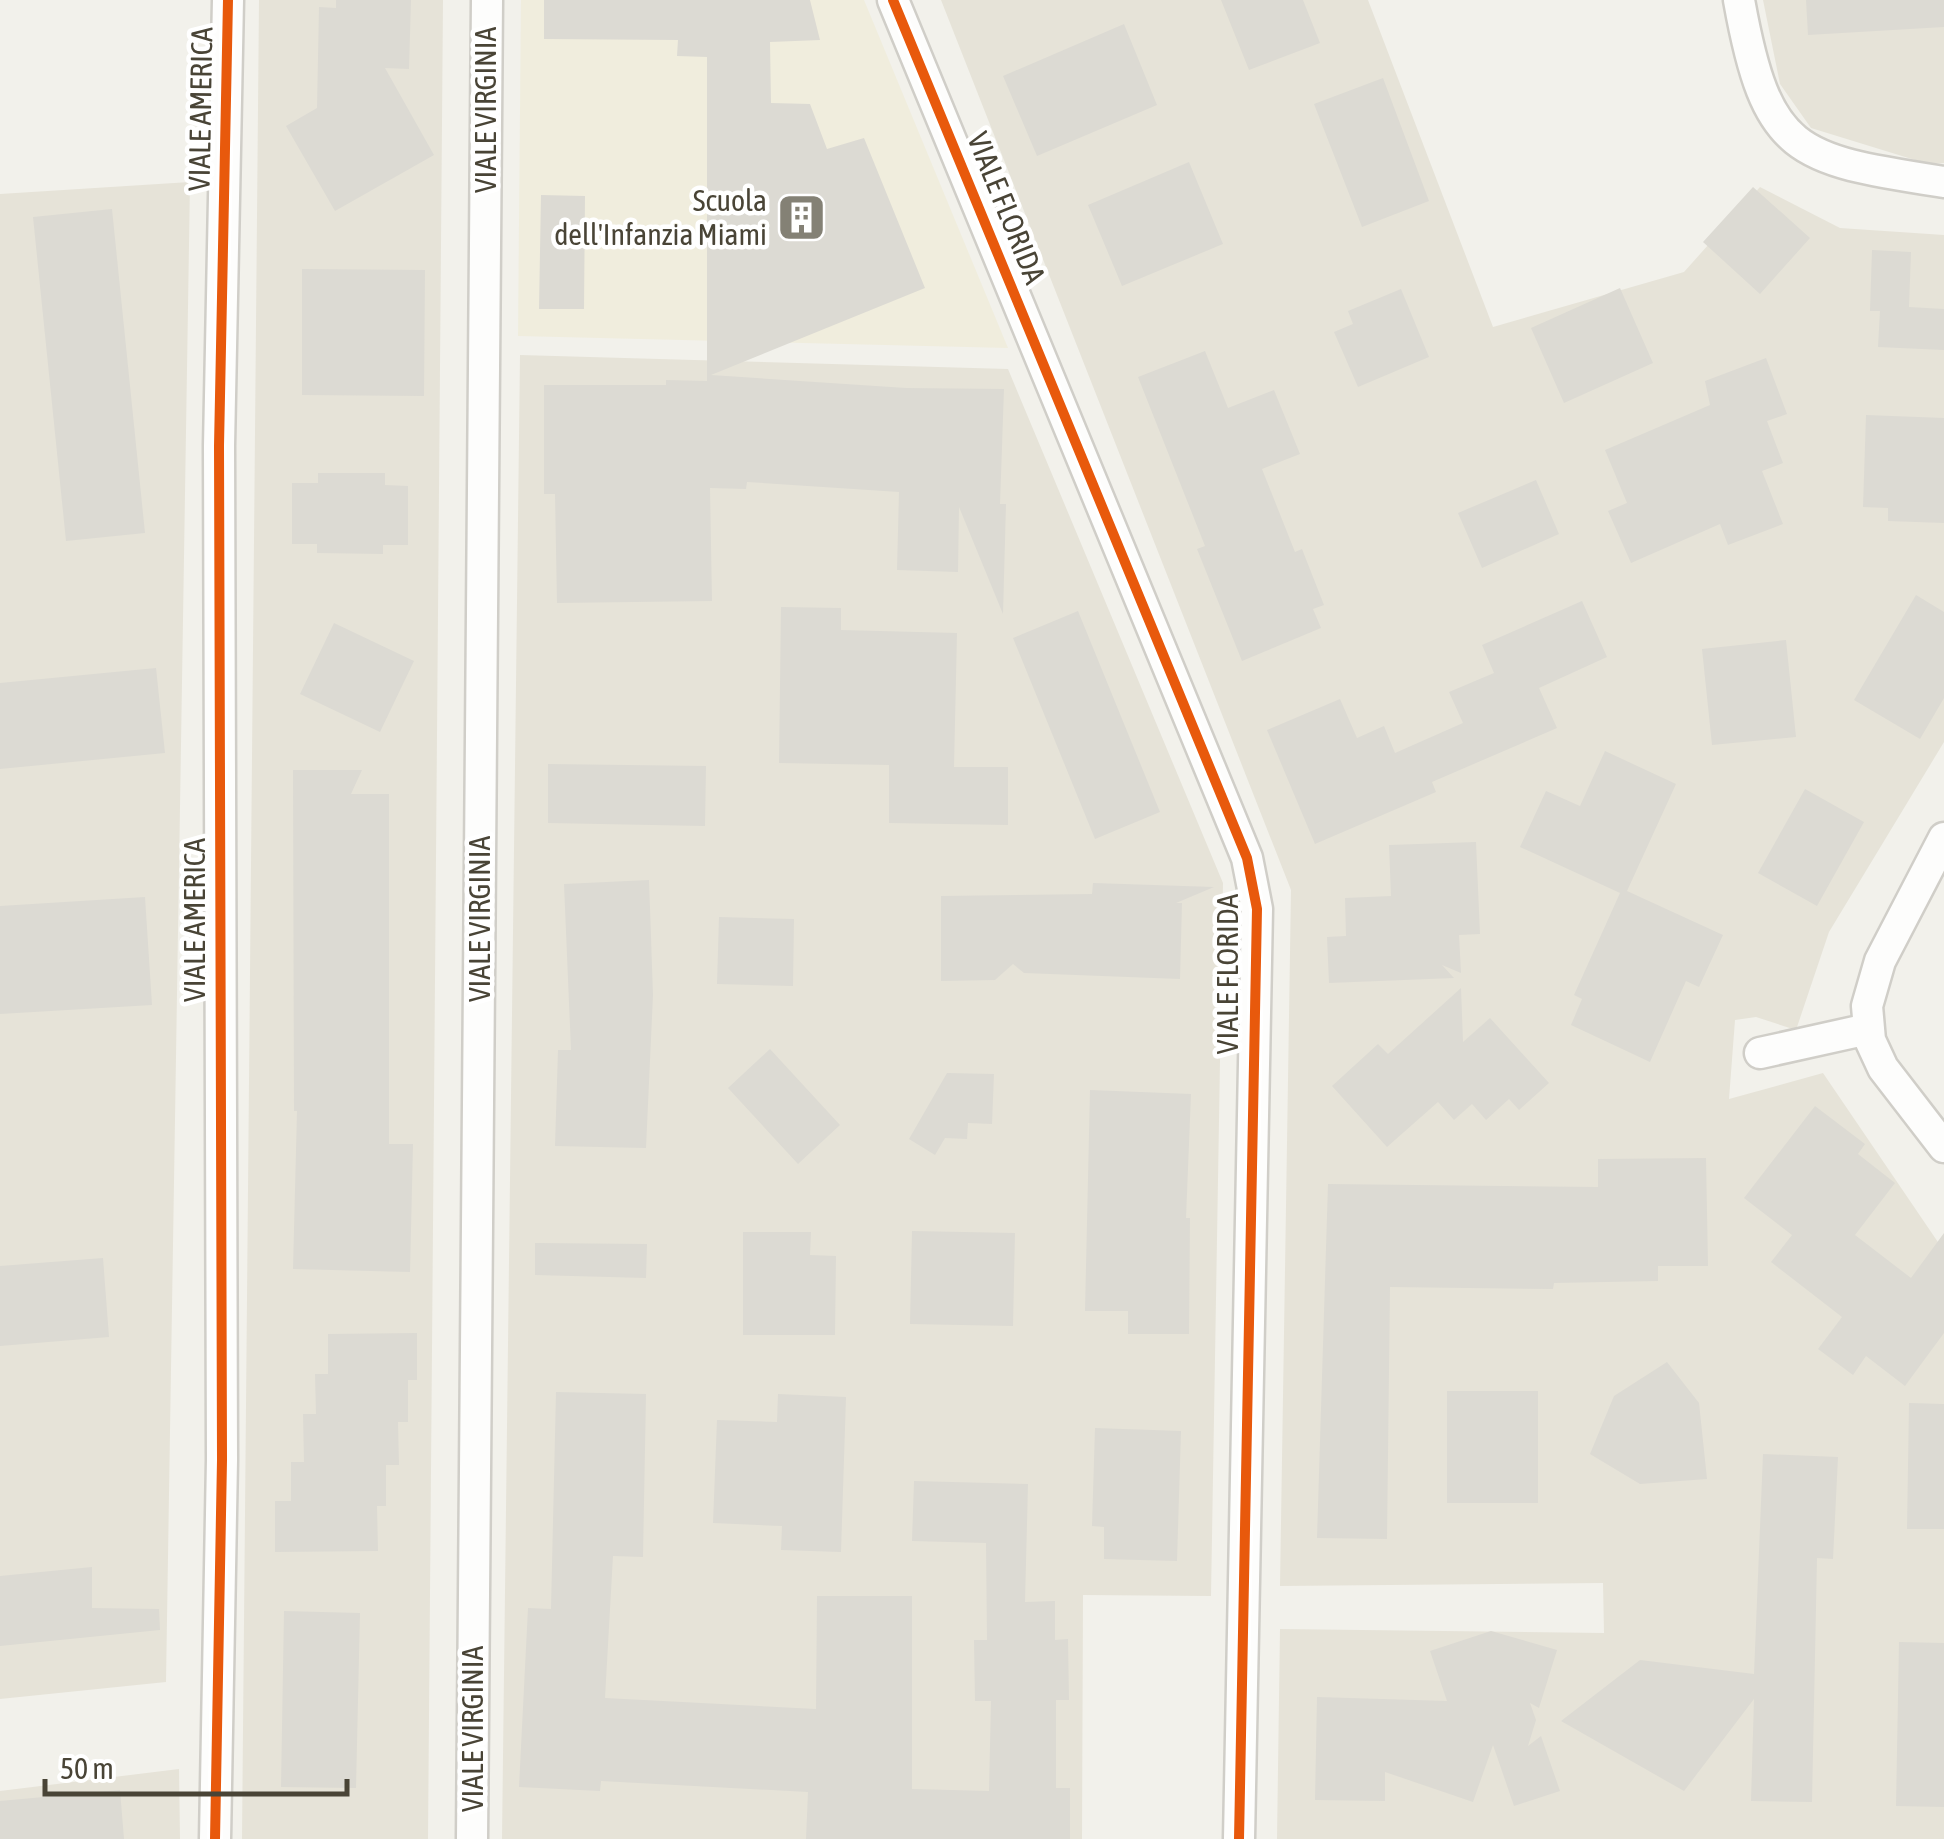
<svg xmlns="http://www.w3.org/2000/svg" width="1944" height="1839" viewBox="0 0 1944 1839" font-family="'Asap Condensed',sans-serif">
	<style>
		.residential { fill: #e6e3d8 }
		.education { fill: #f0eddd }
		.building { fill: #dcdad3 }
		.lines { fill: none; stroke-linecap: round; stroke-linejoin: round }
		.minor-casing { stroke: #d0cec8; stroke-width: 35 }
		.minor { stroke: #fdfdfc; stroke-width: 30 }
		.cycleway-casing { stroke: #fff; stroke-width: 16 }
		.cycleway { stroke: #e8590c; stroke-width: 10 }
		.labels { text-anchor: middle; stroke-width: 9; stroke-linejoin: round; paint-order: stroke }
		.street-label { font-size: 30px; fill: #494436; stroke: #fff }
		.poi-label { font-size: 30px; fill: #494436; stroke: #fff; text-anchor: end }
	</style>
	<rect width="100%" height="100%" fill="#f2f1eb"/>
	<!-- residential -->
	<path class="residential" d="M259,0H443L428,1839H242Z
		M941,0H1368L1493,327L1684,272L1760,187L1840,228L1944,235V742L1829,932L1796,1030L1756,1017L1735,1020L1729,1099L1823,1073L1944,1251V1839H1277L1280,1629L1604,1633L1603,1583L1280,1586L1291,890Z
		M1763,0H1944V163L1928,164L1811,128L1780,84Z
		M190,182L166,1682L0,1699V194Z
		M520,355L1008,369L1223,883L1211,1596L1083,1595L1082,1839H502Z
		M179,1769L180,1839H0V1791Z"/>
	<!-- education -->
	<path class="education" d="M521,0H864L1008,348L518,336Z"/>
	<!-- building -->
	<path class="building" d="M336,0H411L409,69L385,68L434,155L335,211L286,126L317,108L319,7L336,8Z
		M544,0H810L820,40L770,42L771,103L810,104L827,149L864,138L925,288L711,375L906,388L1004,389L1000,504H1006L1003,614L959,507L958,572L897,570L899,492L747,482L746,489L710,488L712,601L557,603L555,494H544V385H666V380L707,381V57L677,56L678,40L544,39Z
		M1221,0H1303L1320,43L1249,70Z
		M1806,0H1944V27L1808,35Z
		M1124,24L1157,105L1037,156L1003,76Z
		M1383,78L1429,201L1362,227L1314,104Z
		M1189,162L1223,244L1122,286L1088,205Z
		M1753,187L1810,238L1760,294L1703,242Z
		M541,195L585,196L584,309H539Z
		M112,209L145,533L66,541L33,217Z
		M1872,250L1911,252L1909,307L1944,309V350L1878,347L1880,311H1870Z
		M302,269L425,270L424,396L302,395Z
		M1620,288L1653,363L1564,403L1531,328Z
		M1401,289L1429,357L1358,387L1334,332L1353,324L1348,311Z
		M1205,351L1228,408L1274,390L1300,454L1262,469L1295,552L1302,549L1324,605L1313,609L1321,628L1242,661L1197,549L1205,546L1138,377Z
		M1766,358L1787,414L1767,421L1783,463L1762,471L1783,524L1728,545L1720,524L1631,563L1608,511L1627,503L1605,450L1710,405L1705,381Z
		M1866,415L1944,418V523L1888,521V508L1863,507Z
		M318,473H385V485L408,486V545H383V554L317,553V544H292V483H318Z
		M1536,480L1559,534L1482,568L1458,513Z
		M1916,595L1944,612V698L1920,739L1854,700Z
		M1582,601L1607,657L1539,688L1557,728L1432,782L1436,792L1315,844L1267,730L1340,699L1357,738L1384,726L1395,753L1463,723L1449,692L1494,673L1482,645Z
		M781,607L841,608V630L957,633L954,767H1008V825L889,823V765L779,763Z
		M1078,611L1160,812L1095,839L1013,638Z
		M334,623L414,661L380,732L300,694Z
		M1786,640L1796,737L1712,745L1702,649Z
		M156,668L165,753L0,769V683Z
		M1605,751L1676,784L1627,891L1723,935L1699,987L1686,981L1650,1062L1571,1025L1582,999L1574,995L1620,893L1520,847L1546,791L1580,806Z
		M548,764L706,766L705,826L548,823Z
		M293,770H362L351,794H389V1144H413L410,1272L293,1269L297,1111H294Z
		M1805,789L1864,822L1817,906L1758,873Z
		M1476,842L1480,934L1459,935L1461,973L1442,965L1454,978L1329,983L1327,937L1346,936L1345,898L1391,896L1389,845Z
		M649,880L653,995L646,1148L555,1146L558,1050H571L564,884Z
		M1093,883L1214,887L1176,903H1182L1180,979L1024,973L1013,964L995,980L941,981V896L1092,894Z
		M145,897L152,1005L0,1014V906Z
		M719,917L794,919L793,986L717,984Z
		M1461,988L1463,1042L1490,1018L1549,1083L1519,1110L1509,1099L1486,1120L1472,1104L1454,1120L1438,1102L1387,1147L1332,1086L1378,1044L1388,1054Z
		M770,1049L840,1125L798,1164L728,1088Z
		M947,1073L994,1074L992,1124L968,1123L967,1139L945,1138L935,1155L909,1139Z
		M1090,1090L1191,1094L1186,1218H1190L1189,1334H1128V1311H1085Z
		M1815,1106L1865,1144L1858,1154L1895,1183L1855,1235L1911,1278L1944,1233V1333L1905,1386L1866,1356L1853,1375L1818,1349L1842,1317L1771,1262L1792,1235L1744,1198Z
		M1706,1158L1708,1266H1658V1281L1554,1283L1553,1289L1390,1287L1387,1539L1317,1538L1328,1184L1598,1187V1159Z
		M912,1231L1015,1233L1013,1326L910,1324Z
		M743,1232H811L810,1255L836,1256L835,1335H743Z
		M535,1243L647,1244L646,1278L535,1275Z
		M103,1258L109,1337L0,1346V1266Z
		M417,1333V1380H408V1422H398L399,1465H386V1506H377L378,1551L275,1552V1501H291V1462H304L303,1414H316L315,1374H328V1334Z
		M1667,1362L1699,1403L1707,1479L1640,1484L1590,1454L1614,1396Z
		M1447,1391H1538V1503H1447Z
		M556,1392L646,1394L643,1557L613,1556L605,1698L816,1709L817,1596H912V1789L989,1791L991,1701H975L974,1640H987L986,1543L912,1541L914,1481L1028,1484L1025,1602L1055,1601V1640L1068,1639L1069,1700H1056V1788H1070V1839H806L808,1792L601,1781L600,1791L519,1787L528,1608L551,1609Z
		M778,1394L846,1397L841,1552L781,1550L782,1526L713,1523L717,1420L777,1422Z
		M1909,1403L1944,1404V1529H1907Z
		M1095,1428L1181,1431L1177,1561L1104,1559V1527L1092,1526Z
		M1763,1454L1838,1457L1833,1559L1817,1558L1812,1802L1751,1801L1754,1699L1684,1791L1561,1721L1640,1660L1754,1674Z
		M92,1567V1608L159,1609L160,1630L0,1646V1576Z
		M284,1611L360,1613L356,1788L281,1787Z
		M1491,1631L1557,1650L1539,1708L1530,1703L1536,1720L1528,1746L1541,1736L1560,1791L1514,1806L1493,1745L1473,1802L1385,1772V1801L1315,1800L1317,1697L1447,1701L1430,1651Z
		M1899,1642L1944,1643V1807L1896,1806Z
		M120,1790L124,1839H0V1801Z"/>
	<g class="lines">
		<defs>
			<path id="minor" d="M893,0L1247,858L1257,909L1239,1839
				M1739,0C1767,156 1797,159 1944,182
				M1944,838L1880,961L1867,1006L1870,1040L1883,1068L1944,1147
				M1760,1053L1868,1029
				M215,1839L222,1460L219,446L228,0
				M472,1839L487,0"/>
		</defs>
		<!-- minor casing -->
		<use href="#minor" class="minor-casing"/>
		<!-- minor -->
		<use href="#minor" class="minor"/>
		<defs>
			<path id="cycleway" d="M893,0L1247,858L1257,909L1239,1839
				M215,1839L222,1460L219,446L228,0"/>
		</defs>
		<!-- cycleway casing -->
		<use href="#cycleway" class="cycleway-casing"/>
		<!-- cycleway -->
		<use href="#cycleway" class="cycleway"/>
	</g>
	<!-- icons -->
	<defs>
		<symbol id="building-square" viewBox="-11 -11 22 22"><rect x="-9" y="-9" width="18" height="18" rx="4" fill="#848175" stroke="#fff"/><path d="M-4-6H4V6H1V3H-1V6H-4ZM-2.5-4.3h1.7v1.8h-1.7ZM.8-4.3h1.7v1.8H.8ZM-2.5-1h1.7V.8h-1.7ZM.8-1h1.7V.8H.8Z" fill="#fff"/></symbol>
	</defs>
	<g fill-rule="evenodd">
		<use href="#building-square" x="774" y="190" width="55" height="55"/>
	</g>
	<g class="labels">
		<!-- street labels -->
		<g class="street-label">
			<text transform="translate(201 109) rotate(-89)" y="10">VIALE AMERICA</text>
			<text transform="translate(486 110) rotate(-90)" y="10">VIALE VIRGINIA</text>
			<text transform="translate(1006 208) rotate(68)" y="10">VIALE FLORIDA</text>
			<text transform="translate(480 919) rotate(-90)" y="10">VIALE VIRGINIA</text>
			<text transform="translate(195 920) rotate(-90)" y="10">VIALE AMERICA</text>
			<text transform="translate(1228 974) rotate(-90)" y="10">VIALE FLORIDA</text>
			<text transform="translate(473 1729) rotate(-90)" y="10">VIALE VIRGINIA</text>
		</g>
		<!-- poi labels -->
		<g class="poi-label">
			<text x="767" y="211">Scuola<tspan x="767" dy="34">dell'Infanzia Miami</tspan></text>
		</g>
	</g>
	<!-- scale -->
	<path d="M45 1779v15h302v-15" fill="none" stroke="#494436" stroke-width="5"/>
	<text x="60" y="1779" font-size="30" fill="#494436" stroke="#ffffff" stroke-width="8" paint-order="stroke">50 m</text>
</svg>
